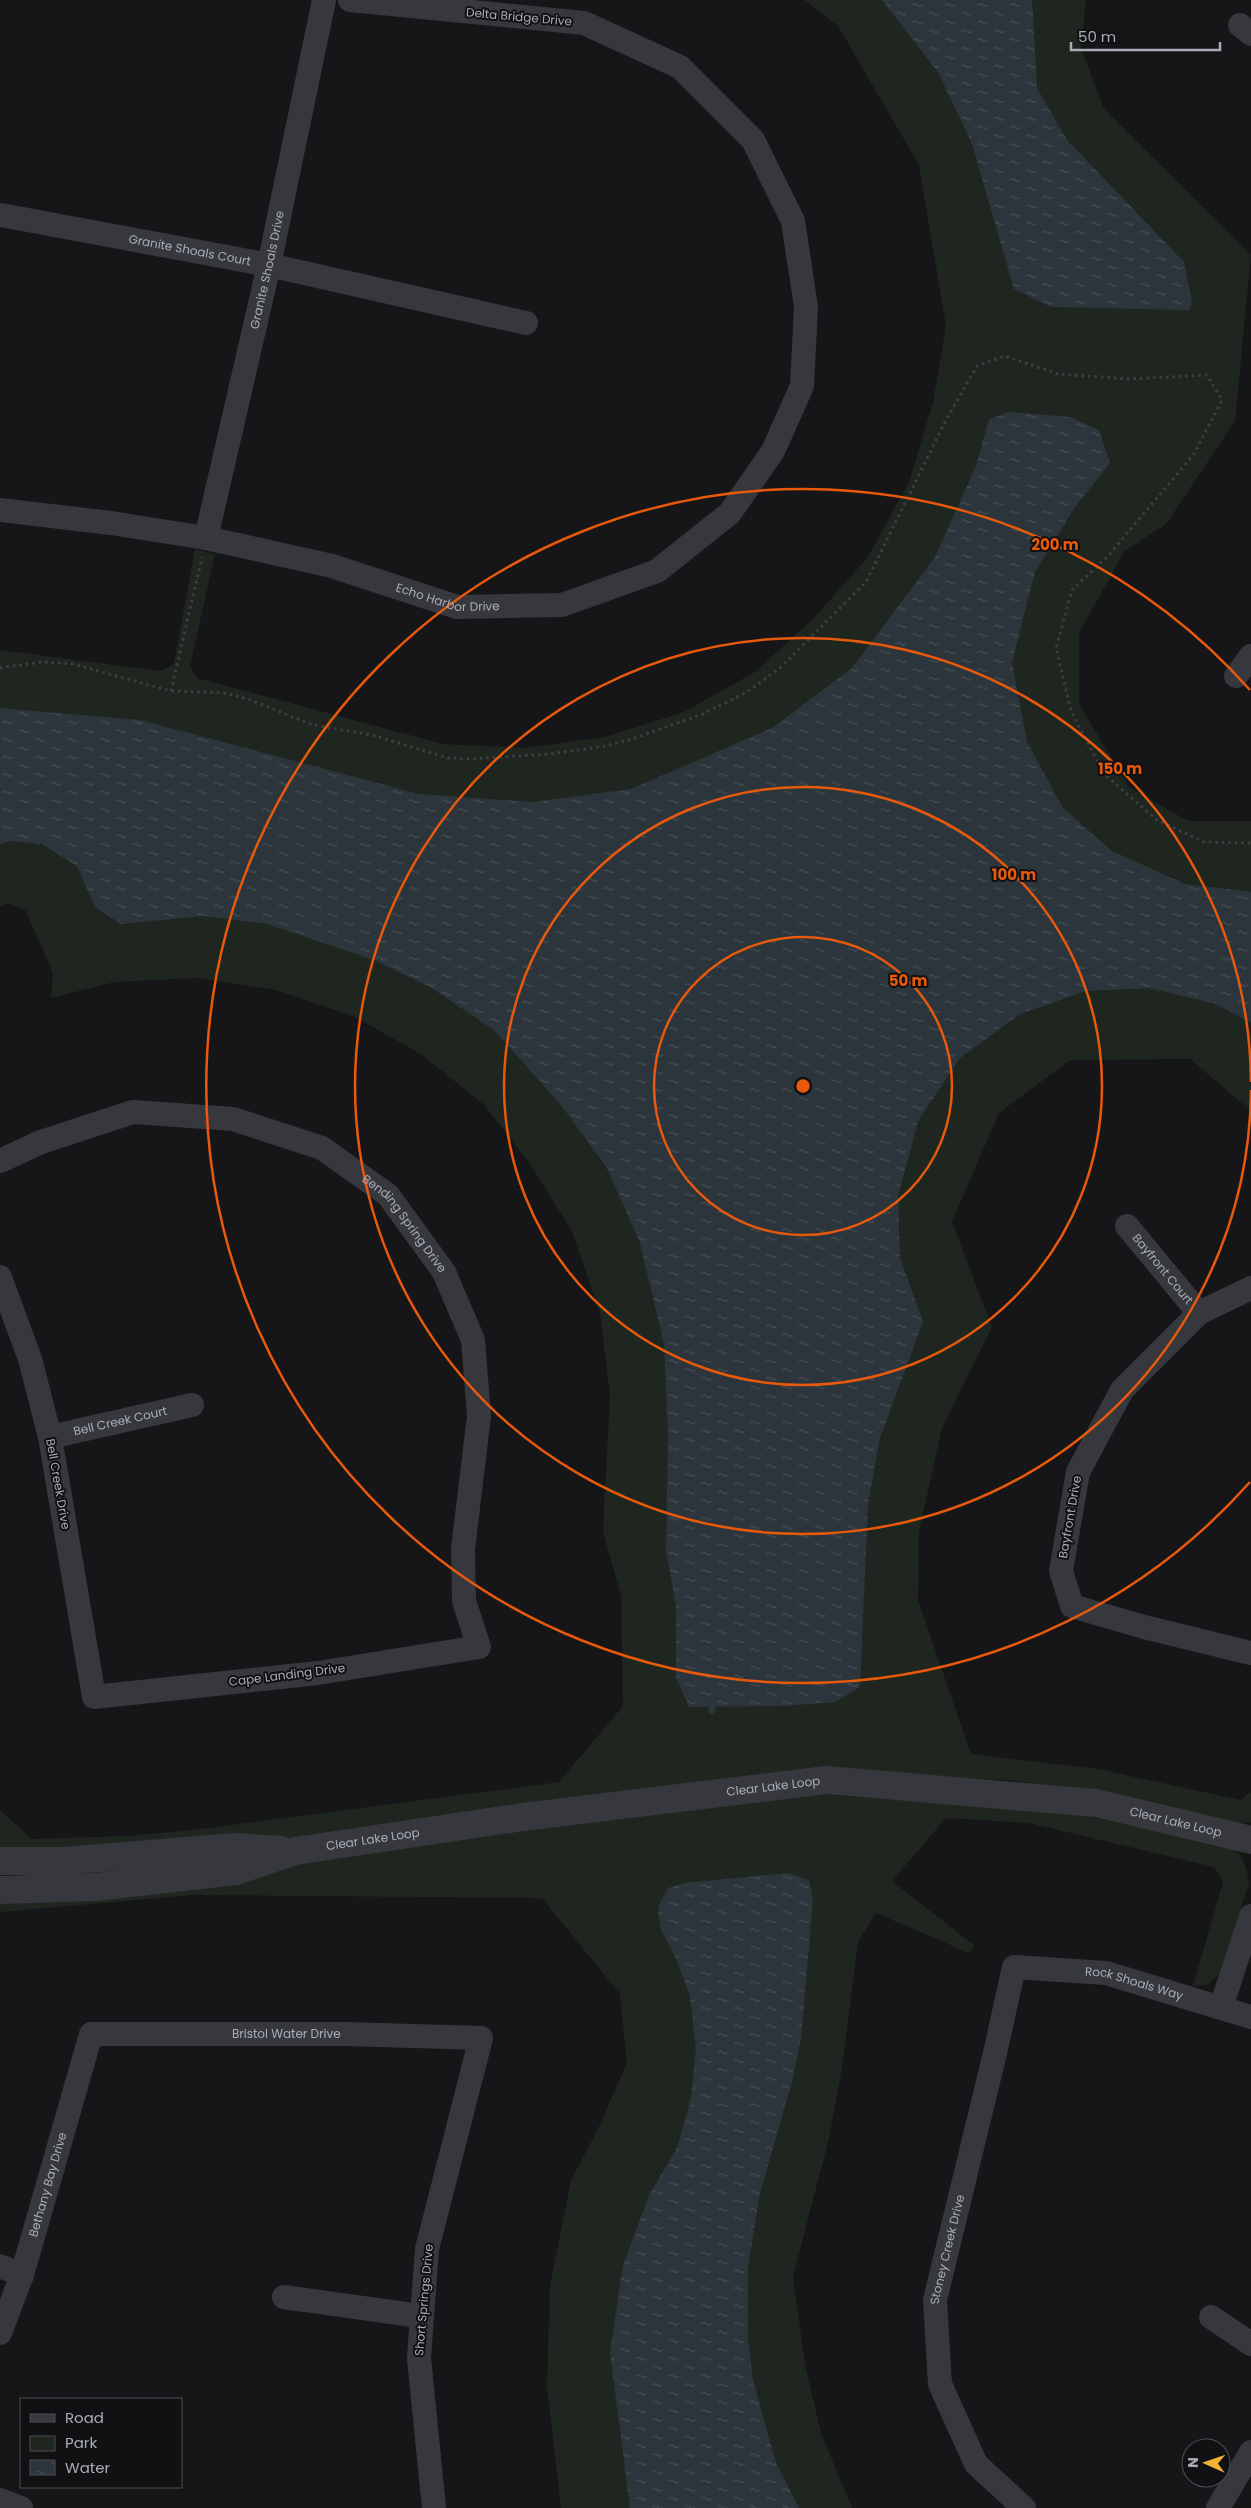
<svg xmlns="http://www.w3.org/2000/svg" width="1251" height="2508" viewBox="0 0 1251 2508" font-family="Poppins,sans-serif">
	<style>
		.green { fill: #1e261f }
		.water { fill: url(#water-ripples) }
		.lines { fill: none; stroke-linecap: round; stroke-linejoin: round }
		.stream { stroke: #2c353c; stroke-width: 6 }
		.path { stroke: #3d3f44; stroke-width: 3; stroke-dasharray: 2.5 4; stroke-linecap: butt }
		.minor { stroke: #37383d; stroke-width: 24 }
		.tertiary { stroke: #37383d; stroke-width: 28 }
		.ring { fill: none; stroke: #e8590c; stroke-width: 2.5 }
		.labels { text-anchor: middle; stroke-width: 4; stroke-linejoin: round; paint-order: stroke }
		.street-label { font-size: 12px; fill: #a8adb8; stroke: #111113 }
		.centre { fill: #e8590c; stroke: #111113; stroke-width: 2.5 }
		.ring-label { font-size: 15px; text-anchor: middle; font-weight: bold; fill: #e8590c; stroke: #111113; stroke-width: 4; stroke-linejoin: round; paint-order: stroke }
	</style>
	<defs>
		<pattern id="water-ripples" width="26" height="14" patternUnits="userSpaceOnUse" patternTransform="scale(1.25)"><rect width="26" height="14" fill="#2c353c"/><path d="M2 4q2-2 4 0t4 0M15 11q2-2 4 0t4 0" fill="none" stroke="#485056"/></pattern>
	</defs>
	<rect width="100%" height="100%" fill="#161618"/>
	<!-- green -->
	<path class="green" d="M804,0H1086L1081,48L1104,109L1251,255L1235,421L1166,524L1124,552L1079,633V704L1129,787L1188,821H1251V1111L1190,1059L1070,1060L999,1113L952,1222L992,1327L942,1428L919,1532L918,1600L971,1754L1098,1769L1240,1800L1251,1792V1822L1240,1823L1116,1795L1008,1780L887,1775L304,1838L0,1854V1810L32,1839L126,1836L194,1830L559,1782L623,1706L621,1596L603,1531L610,1395L600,1313L572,1231L528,1161L484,1105L421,1054L353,1016L276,990L198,978L115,982L51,998L53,973L26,911L8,903L0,907V650L160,671L174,664L195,549L215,554L190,666L197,678L443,744L524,748L605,737L684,712L755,672L813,619L868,557L909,482L933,402L946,326L919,165L838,26Z
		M816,1794L1074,1813L1230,1847C1245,1857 1246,1865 1249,1883L1220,1974L1207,1985L1193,1986L1223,1882L1214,1867L1029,1823L946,1818L892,1881L975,1946L969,1953L876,1913L858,1942L842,2068L829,2138L793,2277L805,2364L821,2433L852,2508H561L547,2387L550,2285L571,2180L597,2131L627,2063L620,1994L542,1898L193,1895L0,1912V1891L289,1861L548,1823Z"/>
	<!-- water -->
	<path class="water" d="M882,0H1032L1037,88L1067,140L1184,262L1192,302L1189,310L1051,307L1014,289L972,144L938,72Z
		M1009,412L1070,417L1099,430L1110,463L1075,507L1035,572L1012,663L1027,742L1063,808L1112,851L1185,884L1251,892V1022L1213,1003L1149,988L1086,991L1020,1014L960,1058L918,1121L898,1196L900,1258L923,1322L880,1438L868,1503L860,1687L835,1702L782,1706L689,1707L676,1677V1606L666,1551L668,1438L664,1344L640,1243L607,1168L561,1105L494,1030L430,987L374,960L267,924L204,916L121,924L95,907L77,866L42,844L11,841L0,844V708L140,720L419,794L532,802L631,789L772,728L852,668L935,557L976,466L989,419Z
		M788,1873L809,1880L813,1901L801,2038L792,2082L760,2193L748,2266V2339L753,2380L776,2463L799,2508H630L610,2352L623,2265L650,2193L677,2148L691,2098L696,2049L690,1996L677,1961L660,1927L658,1907L668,1888L684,1883Z"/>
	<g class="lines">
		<!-- stream -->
		<path class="stream" d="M712,1711L713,1700"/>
		<!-- path -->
		<path class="path" d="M0,668L42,662L73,664L171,691L225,693L248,699L313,725L372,735L448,758L471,759L549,754L606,746L635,738L703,714L747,692L780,668L866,582L945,422L977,366L1005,356L1058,374L1128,379L1207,375L1222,400L1194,454L1108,556L1072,590L1056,648L1071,711L1104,774L1157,820L1204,842L1251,843
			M171,691L202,557"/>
		<!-- minor -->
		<g class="minor">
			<path d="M1240,25L1251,34"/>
			<path id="s1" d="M1,215L269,265L526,323"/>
			<path id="s2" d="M0,510L111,523L206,538L332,566L457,607L562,605L657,571L730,513L773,451L802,386L806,307L793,221L753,140L680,67L584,23L350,0"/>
			<path id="s3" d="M206,538L269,265L324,0"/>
			<path d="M1236,676L1251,656"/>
			<path id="s4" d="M0,1161L41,1142L133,1112L233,1119L322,1148L388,1195L444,1272L473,1340L479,1416L463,1549L464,1601L479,1647L318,1673L94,1697L50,1437L30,1359L0,1277"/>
			<path id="s5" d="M1127,1226L1199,1313"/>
			<path d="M1251,1288L1199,1313L1122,1390L1078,1472L1061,1571L1072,1606L1144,1627L1251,1653"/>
			<path id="s6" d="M50,1437L192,1405"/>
			<path d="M1221,2007L1251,1916"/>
			<path d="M0,2266L22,2275"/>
			<path d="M284,2297L420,2316"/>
			<path d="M1211,2317L1251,2344"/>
			<path id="s7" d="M0,2333L22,2275L91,2034H346L481,2038L427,2249L419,2358L434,2508"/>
			<path d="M0,2500L21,2508"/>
			<path id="s8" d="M1024,2508L976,2464L940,2384L935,2300L995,2053L1014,1967L1106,1973L1251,2017"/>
			<path d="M1218,2508L1251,2452"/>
		</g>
		<!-- tertiary -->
		<g class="tertiary">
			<path d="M0,1861H63L236,1847L281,1850"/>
			<path id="s9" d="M0,1890L95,1887L236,1871L295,1851L523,1817L826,1780L1096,1803L1251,1840"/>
		</g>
	</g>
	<!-- distance rings -->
	<g class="ring">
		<circle cx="803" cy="1086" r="149"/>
		<circle cx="803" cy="1086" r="299"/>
		<path d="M1251 1090A448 448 0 1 1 1251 1082"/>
		<path d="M1250 1482A597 597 0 1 1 1250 690"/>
	</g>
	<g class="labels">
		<!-- street labels -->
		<g class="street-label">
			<text transform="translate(519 17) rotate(5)" y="4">Delta Bridge Drive</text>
			<text dy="4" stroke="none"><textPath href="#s1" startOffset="192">Granite Shoals Court</textPath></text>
			<text dy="4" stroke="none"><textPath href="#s3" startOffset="275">Granite Shoals Drive</textPath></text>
			<text dy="4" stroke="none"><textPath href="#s2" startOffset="458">Echo Harbor Drive</textPath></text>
			<text dy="4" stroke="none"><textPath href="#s4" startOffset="449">Bending Spring Drive</textPath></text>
			<text dy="4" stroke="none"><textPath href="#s5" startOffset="56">Bayfront Court</textPath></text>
			<text dy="4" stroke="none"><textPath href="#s6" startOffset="72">Bell Creek Court</textPath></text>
			<text transform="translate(58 1484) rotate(80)" y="4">Bell Creek Drive</text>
			<text transform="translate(1070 1517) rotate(-80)" y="4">Bayfront Drive</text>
			<text transform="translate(287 1675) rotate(-7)" y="4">Cape Landing Drive</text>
			<text dy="4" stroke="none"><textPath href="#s9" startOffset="782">Clear Lake Loop</textPath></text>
			<text dy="4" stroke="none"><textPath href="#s9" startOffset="1188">Clear Lake Loop</textPath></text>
			<text dy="4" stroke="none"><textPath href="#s9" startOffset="378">Clear Lake Loop</textPath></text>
			<text dy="4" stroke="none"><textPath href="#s8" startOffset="701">Rock Shoals Way</textPath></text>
			<text dy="4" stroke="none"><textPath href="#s7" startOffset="508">Bristol Water Drive</textPath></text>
			<text dy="4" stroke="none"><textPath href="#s7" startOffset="156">Bethany Bay Drive</textPath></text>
			<text dy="4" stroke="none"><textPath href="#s8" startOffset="289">Stoney Creek Drive</textPath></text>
			<text transform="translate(424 2300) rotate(-85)" y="4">Short Springs Drive</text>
		</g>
	</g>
	<circle cx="803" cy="1086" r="8" class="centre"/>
	<g class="ring-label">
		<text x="1055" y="550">200 m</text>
		<text x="1120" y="774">150 m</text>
		<text x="1014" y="880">100 m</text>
		<text x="908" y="986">50 m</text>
	</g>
	<!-- legend -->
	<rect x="20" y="2398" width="162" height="90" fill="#111113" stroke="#4d4f55"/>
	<rect x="30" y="2414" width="25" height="8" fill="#37383d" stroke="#4d4f55"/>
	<text x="65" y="2423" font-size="15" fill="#a8adb8">Road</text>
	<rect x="30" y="2436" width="25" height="15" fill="#1e261f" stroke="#4d4f55"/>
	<text x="65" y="2448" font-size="15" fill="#a8adb8">Park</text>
	<rect x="30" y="2460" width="25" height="15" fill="url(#water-ripples)" stroke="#4d4f55"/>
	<text x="65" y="2473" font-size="15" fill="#a8adb8">Water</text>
	<!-- north arrow -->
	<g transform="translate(1206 2463) rotate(272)"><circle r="24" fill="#111113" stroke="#4d4f55"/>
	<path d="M0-4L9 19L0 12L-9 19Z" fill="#f2b134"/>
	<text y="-8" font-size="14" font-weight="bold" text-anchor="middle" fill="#a8adb8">N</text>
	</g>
	<!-- scale -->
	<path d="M1071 42v8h149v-8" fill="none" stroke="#a8adb8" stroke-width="2.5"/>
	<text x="1078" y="42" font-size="15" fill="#a8adb8" stroke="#111113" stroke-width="4" paint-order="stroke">50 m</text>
</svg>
